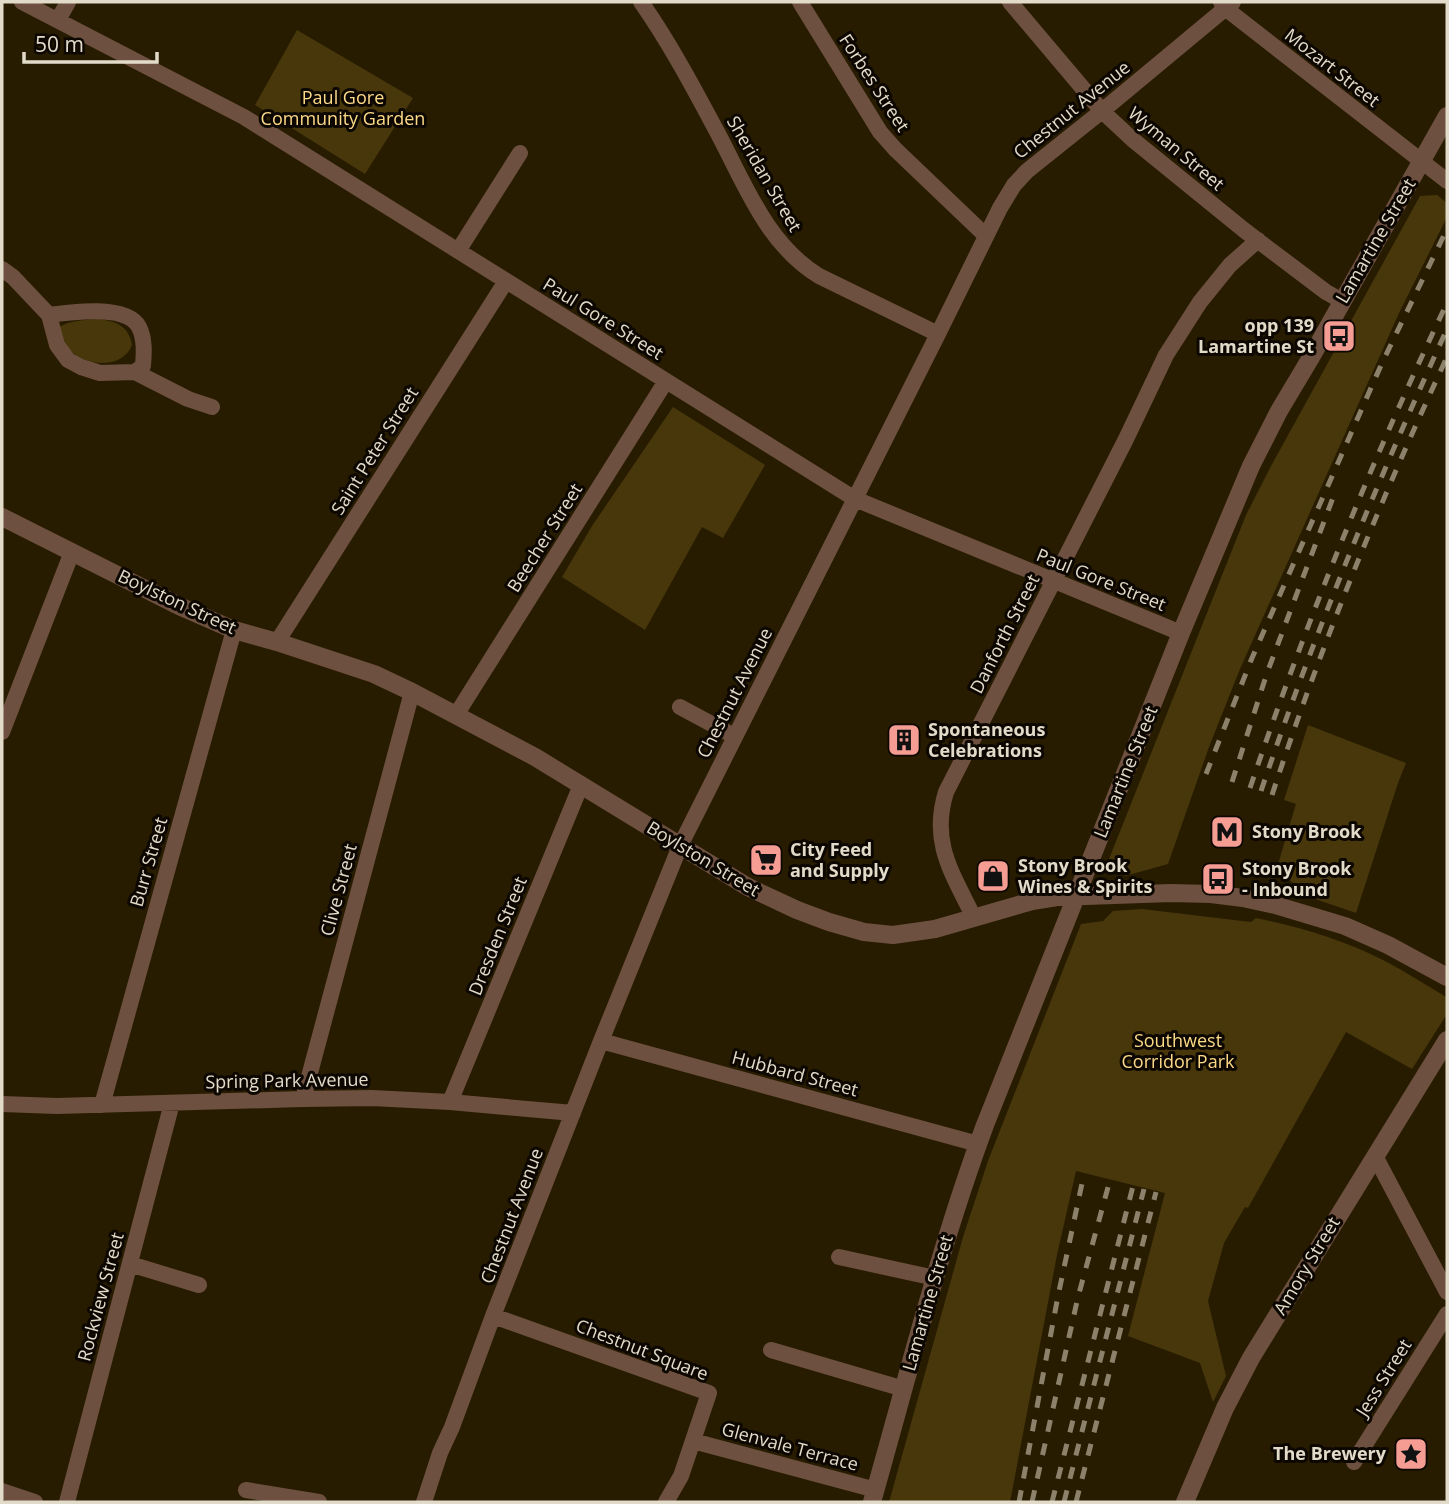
<svg xmlns="http://www.w3.org/2000/svg" width="1449" height="1504" viewBox="0 0 1449 1504" font-family="'Open Sans',sans-serif">
	<style>
		.green { fill: #47370b }
		.lines { fill: none; stroke-linecap: round; stroke-linejoin: round }
		.minor { stroke: #6d5040; stroke-width: 16 }
		.tertiary { stroke: #6d5040; stroke-width: 18 }
		.rail { stroke: #8c826c; stroke-width: 5; stroke-dasharray: 12 12; stroke-linecap: butt }
		.labels { text-anchor: middle; stroke-width: 6; stroke-linejoin: round; paint-order: stroke }
		.street-label { font-size: 18px; fill: #e3dbca; stroke: #0c0701 }
		.park-label { font-size: 18px; fill: #fcd987; stroke: #0c0701 }
		.poi-label { font-size: 18px; font-weight: bold; fill: #e3dbca; stroke: #0c0701; text-anchor: start }
	</style>
	<rect width="100%" height="100%" fill="#281c00"/>
	<!-- green -->
	<path class="green" d="M297,30L413,98L365,174L255,105Z
		M1437,195L1447,203V217L1399,313L1240,669L1209,747L1168,864L1125,876L1118,863L1109,859L1246,515L1271,466L1420,196Z
		M98,319C116,321 129,326 132,345C123,368 90,367 73,353C65,346 62,337 58,328C69,320 85,320 98,319Z
		M673,407L765,465L723,538L702,527L645,630L562,577L592,526Z
		M1308,725L1406,763L1398,783L1356,913L1318,900L1276,871L1296,804L1284,800Z
		M1142,909L1251,922L1256,918C1300,927 1344,940 1385,961C1406,972 1426,985 1446,997L1447,1014L1412,1069L1346,1032L1248,1208L1245,1207L1224,1243L1208,1301L1226,1376L1213,1402L1200,1363L1128,1336L1165,1193L1076,1171L1057,1255L1010,1502H889L963,1237L988,1161L1081,924L1103,921L1113,911Z"/>
	<g class="lines">
		<!-- minor -->
		<path class="minor" d="M22,2L244,117L855,499L1181,633
			M641,2C669,42 692,85 715,128C744,181 765,243 819,276L938,334
			M800,2L880,132L895,149L985,235
			M1010,2L1102,111L1132,139L1244,230L1326,292L1342,301
			M1221,2L1225,8L1447,181
			M58,20L68,2
			M458,251L520,153
			M2,269L13,277L49,315L57,345L68,360L81,367L100,373L135,372L188,399L212,407
			M49,315C70,312 127,304 139,327C145,339 144,353 143,366L135,372
			M277,642L506,281
			M680,707L734,736
			M456,715L666,381
			M2,732L72,552
			M974,918C953,874 930,843 946,792L1126,439L1166,355L1200,302L1230,265L1258,240
			M601,1041L978,1144
			M303,1099L412,692
			M450,1102L581,785
			M2,1104L57,1106L303,1099L372,1098L450,1102L573,1113
			M102,1105L234,630
			M1375,1156L1447,1292
			M839,1257L935,1278
			M130,1264L199,1285
			M493,1316L709,1393L681,1476L666,1502
			M771,1350L904,1389
			M693,1441L876,1490
			M1354,1462L1447,1314
			M246,1490L319,1502
			M2,1491L35,1502
			M67,1502L172,1103
			M424,1502L440,1453L452,1427L493,1316L601,1041L680,846L938,334L1000,208L1014,185L1027,171L1102,111L1233,2"/>
		<!-- tertiary -->
		<path class="tertiary" d="M2,517L179,606L234,630L277,642L374,674L412,692L535,757L748,887L797,910L829,922L864,932L893,935L935,929L1032,901L1057,897L1171,893L1211,894L1243,898L1275,905L1345,926L1388,945L1447,977
			M872,1502C908,1376 939,1249 985,1125L1181,633L1251,466L1279,411L1310,359L1447,116
			M1185,1502L1225,1408L1251,1358L1447,1040"/>
		<!-- rail -->
		<path class="rail" d="M1206,774L1252,658L1382,363L1447,229
			M1232,782L1267,673L1334,495
			M1250,788C1306,622 1372,460 1447,303
			M1261,791C1314,634 1378,480 1447,329
			M1272,795C1321,645 1381,499 1447,357
			M1019,1502L1058,1296L1084,1174
			M1032,1502L1078,1297L1110,1180
			M1052,1502L1133,1186
			M1064,1502L1144,1189
			M1076,1502L1156,1192"/>
	</g>
	<!-- icons -->
	<defs>
		<symbol id="bus-square" viewBox="-11 -11 22 22"><rect x="-9" y="-9" width="18" height="18" rx="4" fill="#f59c93" stroke="#0c0701"/><path d="M-5-6H5V4H4V6H2V4H-2V6H-4V4H-5ZM-3.5-4V0h7V-4ZM-3.5 1.2v1.5H-2V1.2ZM2 1.2v1.5H3.5V1.2Z" fill="#111"/></symbol>
		<symbol id="building-square" viewBox="-11 -11 22 22"><rect x="-9" y="-9" width="18" height="18" rx="4" fill="#f59c93" stroke="#0c0701"/><path d="M-4-6H4V6H1V3H-1V6H-4ZM-2.5-4.3h1.7v1.8h-1.7ZM.8-4.3h1.7v1.8H.8ZM-2.5-1h1.7V.8h-1.7ZM.8-1h1.7V.8H.8Z" fill="#111"/></symbol>
		<symbol id="metro-square" viewBox="-11 -11 22 22"><rect x="-9" y="-9" width="18" height="18" rx="4" fill="#f59c93" stroke="#0c0701"/><path d="M-5.5 5V-5H-3L0 0L3-5H5.5V5H3V-.5L0 4L-3-.5V5Z" fill="#111"/></symbol>
		<symbol id="supermarket-square" viewBox="-11 -11 22 22"><rect x="-9" y="-9" width="18" height="18" rx="4" fill="#f59c93" stroke="#0c0701"/><path d="M-6-5.5h2.5l.6 2H6L4.5 2H-2.5L-4.4-4H-6ZM-1.5 3.2a1.3 1.3 0 1 0 .1 0ZM3 3.2a1.3 1.3 0 1 0 .1 0Z" fill="#111"/></symbol>
		<symbol id="shop-square" viewBox="-11 -11 22 22"><rect x="-9" y="-9" width="18" height="18" rx="4" fill="#f59c93" stroke="#0c0701"/><path d="M-5-2.5h2.3a2.7 3.5 0 0 1 5.4 0H5L5.5 6h-11ZM-1.5-2.5h3a1.5 2.3 0 0 0-3 0Z" fill="#111"/></symbol>
		<symbol id="sight-square" viewBox="-11 -11 22 22"><rect x="-9" y="-9" width="18" height="18" rx="4" fill="#f59c93" stroke="#0c0701"/><path d="M0-6L1.8-2.2L6-1.7L2.9 1.2L3.7 5.4L0 3.3L-3.7 5.4L-2.9 1.2L-6-1.7L-1.8-2.2Z" fill="#111"/></symbol>
	</defs>
	<g fill-rule="evenodd">
		<use href="#bus-square" x="1320" y="317" width="38" height="38"/>
		<use href="#building-square" x="885" y="721" width="38" height="38"/>
		<use href="#metro-square" x="1208" y="813" width="38" height="38"/>
		<use href="#supermarket-square" x="747" y="841" width="38" height="38"/>
		<use href="#shop-square" x="974" y="857" width="38" height="38"/>
		<use href="#bus-square" x="1199" y="860" width="38" height="38"/>
		<use href="#sight-square" x="1392" y="1435" width="38" height="38"/>
	</g>
	<g class="labels">
		<!-- street labels -->
		<g class="street-label">
			<text transform="translate(1332 68) rotate(38)" y="6">Mozart Street</text>
			<text transform="translate(874 83) rotate(57)" y="6">Forbes Street</text>
			<text transform="translate(1072 110) rotate(-39)" y="6">Chestnut Avenue</text>
			<text transform="translate(1176 149) rotate(40)" y="6">Wyman Street</text>
			<text transform="translate(764 174) rotate(60)" y="6">Sheridan Street</text>
			<text transform="translate(1376 241) rotate(-60)" y="6">Lamartine Street</text>
			<text transform="translate(603 319) rotate(32)" y="6">Paul Gore Street</text>
			<text transform="translate(375 451) rotate(-58)" y="6">Saint Peter Street</text>
			<text transform="translate(545 538) rotate(-58)" y="6">Beecher Street</text>
			<text transform="translate(1101 580) rotate(22)" y="6">Paul Gore Street</text>
			<text transform="translate(177 602) rotate(25)" y="6">Boylston Street</text>
			<text transform="translate(1005 634) rotate(-63)" y="6">Danforth Street</text>
			<text transform="translate(735 693) rotate(-63)" y="6">Chestnut Avenue</text>
			<text transform="translate(1126 772) rotate(-68)" y="6">Lamartine Street</text>
			<text transform="translate(703 859) rotate(31)" y="6">Boylston Street</text>
			<text transform="translate(149 862) rotate(-74)" y="6">Burr Street</text>
			<text transform="translate(339 890) rotate(-75)" y="6">Clive Street</text>
			<text transform="translate(498 936) rotate(-68)" y="6">Dresden Street</text>
			<text transform="translate(795 1074) rotate(15)" y="6">Hubbard Street</text>
			<text transform="translate(287 1081) rotate(-1)" y="6">Spring Park Avenue</text>
			<text transform="translate(512 1216) rotate(-69)" y="6">Chestnut Avenue</text>
			<text transform="translate(1307 1266) rotate(-59)" y="6">Amory Street</text>
			<text transform="translate(101 1297) rotate(-75)" y="6">Rockview Street</text>
			<text transform="translate(928 1303) rotate(-74)" y="6">Lamartine Street</text>
			<text transform="translate(642 1350) rotate(21)" y="6">Chestnut Square</text>
			<text transform="translate(1384 1378) rotate(-58)" y="6">Jess Street</text>
			<text transform="translate(790 1447) rotate(15)" y="6">Glenvale Terrace</text>
		</g>
		<!-- park labels -->
		<g class="park-label">
			<text x="343" y="104">Paul Gore<tspan x="343" dy="21">Community Garden</tspan></text>
			<text x="1178" y="1047">Southwest<tspan x="1178" dy="21">Corridor Park</tspan></text>
		</g>
		<!-- poi labels -->
		<g class="poi-label">
			<text x="1314" y="332" text-anchor="end">opp 139<tspan x="1314" dy="21">Lamartine St</tspan></text>
			<text x="928" y="736">Spontaneous<tspan x="928" dy="21">Celebrations</tspan></text>
			<text x="1252" y="838">Stony Brook</text>
			<text x="790" y="856">City Feed<tspan x="790" dy="21">and Supply</tspan></text>
			<text x="1018" y="872">Stony Brook<tspan x="1018" dy="21">Wines &amp; Spirits</tspan></text>
			<text x="1242" y="875">Stony Brook<tspan x="1242" dy="21">- Inbound</tspan></text>
			<text x="1386" y="1460" text-anchor="end">The Brewery</text>
		</g>
	</g>
	<!-- border -->
	<rect width="1449" height="1504" fill="none" stroke="#e3dbca" stroke-width="7"/>
	<!-- scale -->
	<path d="M24 52v10h133v-10" fill="none" stroke="#e3dbca" stroke-width="3.5"/>
	<text x="35" y="52" font-size="21" fill="#e3dbca" stroke="#0c0701" stroke-width="5" paint-order="stroke">50 m</text>
</svg>
